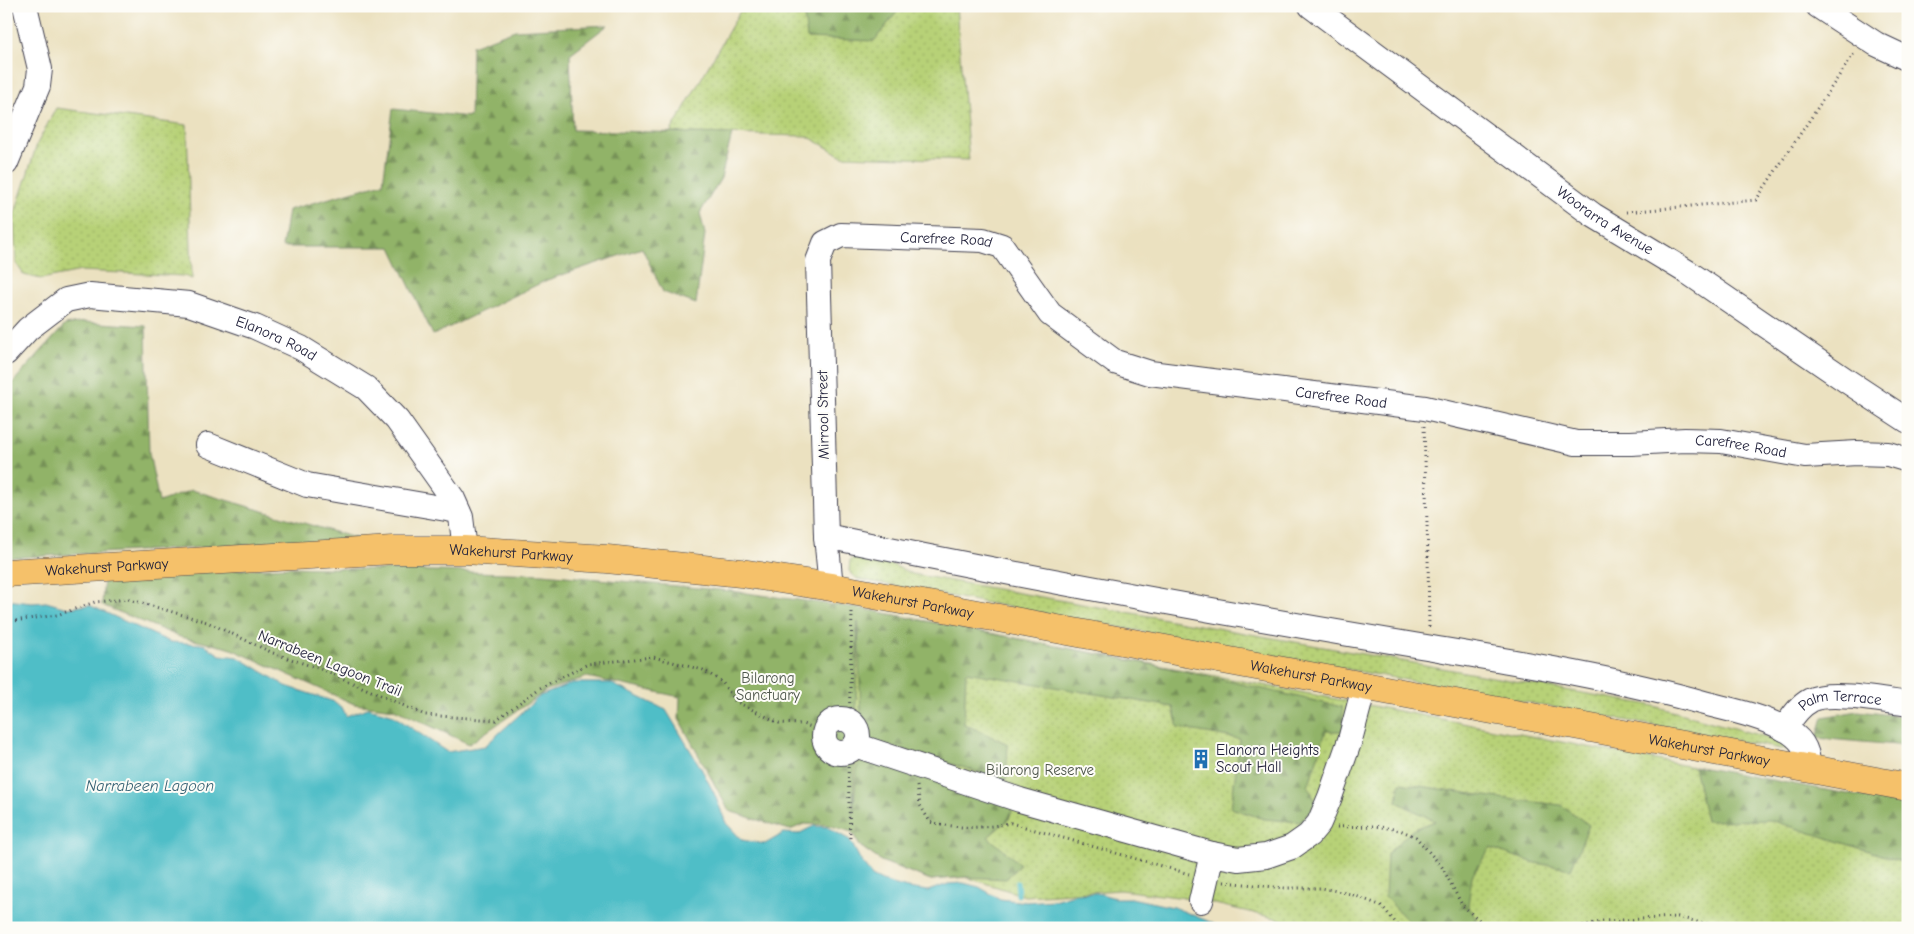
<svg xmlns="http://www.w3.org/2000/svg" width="1914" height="934" viewBox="0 0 1914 934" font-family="'Comic Neue',sans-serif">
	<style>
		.grass { fill: url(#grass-dots); stroke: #6c7a59 }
		.forest { fill: url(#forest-firs); stroke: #5a6a52 }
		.water { fill: #50bec7; stroke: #397081 }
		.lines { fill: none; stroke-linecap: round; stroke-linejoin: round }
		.stream { stroke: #50bec7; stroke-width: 5 }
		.minor-casing { stroke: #403f4f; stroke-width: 26 }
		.major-casing { stroke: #403f4f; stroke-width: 29 }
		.path { stroke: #403f4f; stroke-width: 3; stroke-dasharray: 1 4; stroke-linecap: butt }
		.minor { stroke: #fff; stroke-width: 24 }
		.major { stroke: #f5c16b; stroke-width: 28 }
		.labels { text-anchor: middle; stroke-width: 4; stroke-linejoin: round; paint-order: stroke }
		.street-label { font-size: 15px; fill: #22223b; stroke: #fdfcf7 }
		.park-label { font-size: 15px; fill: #4f574d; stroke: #fdfcf7 }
		.poi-label { font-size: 15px; fill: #22223b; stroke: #fdfcf7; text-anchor: start }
		.water-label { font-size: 16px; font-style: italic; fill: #346073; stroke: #fdfcf7 }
	</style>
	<defs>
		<pattern id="grass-dots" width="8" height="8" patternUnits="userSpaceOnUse" patternTransform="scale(1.25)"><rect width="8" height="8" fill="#b7d177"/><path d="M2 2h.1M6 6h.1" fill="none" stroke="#9db368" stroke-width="1.8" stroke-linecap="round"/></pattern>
		<pattern id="forest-firs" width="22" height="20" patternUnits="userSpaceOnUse" patternTransform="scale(1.25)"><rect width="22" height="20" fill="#91b368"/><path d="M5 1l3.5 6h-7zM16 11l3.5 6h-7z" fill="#769157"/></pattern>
	</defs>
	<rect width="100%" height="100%" fill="#fdfcf7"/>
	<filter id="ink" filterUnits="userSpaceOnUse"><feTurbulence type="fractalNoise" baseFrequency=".02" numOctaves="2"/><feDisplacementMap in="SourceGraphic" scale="10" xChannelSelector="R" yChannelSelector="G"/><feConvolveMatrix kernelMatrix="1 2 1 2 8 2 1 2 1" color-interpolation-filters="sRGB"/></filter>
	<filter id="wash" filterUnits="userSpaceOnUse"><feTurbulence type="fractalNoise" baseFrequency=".0096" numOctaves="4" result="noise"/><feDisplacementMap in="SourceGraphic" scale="20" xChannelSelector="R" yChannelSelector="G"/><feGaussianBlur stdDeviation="1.12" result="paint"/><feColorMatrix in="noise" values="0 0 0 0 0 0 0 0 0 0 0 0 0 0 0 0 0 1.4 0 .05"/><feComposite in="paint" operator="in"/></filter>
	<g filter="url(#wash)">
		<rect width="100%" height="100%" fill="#ebe1c0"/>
		<!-- grass -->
		<path class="grass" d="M743,6H803L808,38L897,12L896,6H956L969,160L842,156L807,136L670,133Z
			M56,108L187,125L192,279L184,276L81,271L41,279L24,275L16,263L14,216L37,144Z
			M860,555L895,566L912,574L1650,705L1791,744L1792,751L857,579L849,571L850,560Z
			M858,608L1908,808V928H1317L1194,899L1120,890L1025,896L966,877L931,880L881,861L860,846L852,832Z"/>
		<!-- forest -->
		<path class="forest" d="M803,6H896L897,12L874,41L807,38Z
			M608,25L570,54L573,130L732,134L721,178L700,213L705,234L696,304L663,292L642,248L547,280L433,335L391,247H282L288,210L383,183L393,109L470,117L472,46L515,30Z
			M84,322L146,326L149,453L159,502L192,490L358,539L6,558V390L65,325Z
			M289,567L543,574L731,591L858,608L1175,669L1342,707L1345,731H1326L1308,787L1317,804L1300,822L1264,819L1231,808L1240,739L1178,728L1173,707L966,672L964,724L1008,744L1006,780L866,739L861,719L858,622L853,818L857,766L867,755L1014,803L1009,819L988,837L1020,864L1006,879L966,877L931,880L881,861L860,846L852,832L828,825L804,824L790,830L729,811L679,719L680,697L587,677L547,690L469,744L394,709L354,704L229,648L180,637L102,605L104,576Z
			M1858,711L1908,717V746L1817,738L1823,717Z
			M1694,766L1908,805V877L1904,862L1770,820L1706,821Z
			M1400,783L1499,798L1561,805L1589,825L1571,869L1535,863L1490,848L1472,876L1468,905L1481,928H1415L1385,897L1387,854L1412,830L1435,821L1397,802Z"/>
		<!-- water -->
		<path class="water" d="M6,600L32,603L46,602L67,608L89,605L170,642L200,644L205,645L220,655L238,657L286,686L335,702L343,709L346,716L368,708L391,714L447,752L485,746L540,696L573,683H610L666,710L701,768L714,793L726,823L742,840L765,844L784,833L798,834L814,826L827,827L850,840L861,861L872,876L882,881L907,888L928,891L948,884L963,883L979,887L1000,899L1026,902L1054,900L1075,894L1097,893L1115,898H1131L1173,907L1210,922L1220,928H6Z"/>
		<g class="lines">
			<!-- stream -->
			<path class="stream" d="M1017,883L1018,895"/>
		</g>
	</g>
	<g filter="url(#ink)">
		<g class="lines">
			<defs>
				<g id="minor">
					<path id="s1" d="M1311,6L1593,215L1689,273L1847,381L1908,421"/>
					<path d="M1818,6L1876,44L1908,59"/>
					<path d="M6,163L38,86L40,69L25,6"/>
					<path id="s2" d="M6,353L28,329L66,300L90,295L189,304L255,327L301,348L366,388L397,420L453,499L461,517L465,550"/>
					<path d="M208,445L307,485L458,511"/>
					<path d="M826,536C1023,577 1222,613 1420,646C1515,662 1611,677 1704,703C1731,710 1758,715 1783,728C1800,737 1809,748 1808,768"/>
					<path id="s3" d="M831,587L826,536L818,261L825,243L841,235L983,240L1002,246L1050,314L1115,362L1150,373L1425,408L1576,443H1631L1685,440L1721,441L1805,456L1857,453L1888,454L1908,460"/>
					<circle cx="841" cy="736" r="17"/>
					<path id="s4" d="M1784,729C1792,718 1799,706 1811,700C1829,690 1886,701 1908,704"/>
					<path d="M855,745L1020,800L1212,854L1238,859L1266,856L1292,847L1309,835L1319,823L1330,797L1350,740L1364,687"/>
					<path d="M1201,901L1212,854"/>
				</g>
				<g id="major">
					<path id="s5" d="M6,573L393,550H465L607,559L741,573L831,587L1908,787"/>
				</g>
			</defs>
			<!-- minor casing -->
			<use href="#minor" class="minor-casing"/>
			<!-- major casing -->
			<use href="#major" class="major-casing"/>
			<!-- path -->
			<path class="path" d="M1626,212L1756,200L1855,52
				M1424,426L1428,556L1429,629
				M6,622L57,615L95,602L128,599L207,622L273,653L326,671L425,715L496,720L540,688L588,664L653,657L703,670L722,682L735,701L779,723L802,724L825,731
				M849,728L852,612
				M848,762L850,840
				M917,786L920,805L930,822C962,829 978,829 1011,823L1189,874
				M1337,827L1374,826L1400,830L1416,837L1442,867L1462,905L1486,926L1496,928
				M1224,882L1285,888H1322L1351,894L1382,906L1400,928
				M1573,928L1603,921L1678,917L1722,928"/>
			<!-- minor -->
			<use href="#minor" class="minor"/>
			<!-- major -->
			<use href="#major" class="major"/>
		</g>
	</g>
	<!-- icons -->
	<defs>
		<symbol id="building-bare" viewBox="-9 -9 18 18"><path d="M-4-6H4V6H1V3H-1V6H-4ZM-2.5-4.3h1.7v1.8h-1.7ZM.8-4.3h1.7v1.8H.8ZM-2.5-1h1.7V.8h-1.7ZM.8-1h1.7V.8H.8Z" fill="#1f6fb2" stroke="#fdfcf7" stroke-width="2.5" paint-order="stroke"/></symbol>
	</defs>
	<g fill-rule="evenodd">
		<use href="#building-bare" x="1187" y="745" width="28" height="28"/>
	</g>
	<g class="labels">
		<!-- street labels -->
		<g class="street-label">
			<text dy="5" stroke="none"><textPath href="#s1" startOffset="364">Woorarra Avenue</textPath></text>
			<text dy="5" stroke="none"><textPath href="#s3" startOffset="469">Carefree Road</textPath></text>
			<text dy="5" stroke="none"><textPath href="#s2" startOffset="298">Elanora Road</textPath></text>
			<text dy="5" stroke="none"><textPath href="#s3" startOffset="919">Carefree Road</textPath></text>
			<text transform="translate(823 415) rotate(-91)" y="5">Mirrool Street</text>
			<text dy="5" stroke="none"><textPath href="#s3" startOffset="1324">Carefree Road</textPath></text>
			<text dy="5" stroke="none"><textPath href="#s5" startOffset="506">Wakehurst Parkway</textPath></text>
			<text dy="5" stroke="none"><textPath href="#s5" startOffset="101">Wakehurst Parkway</textPath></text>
			<text dy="5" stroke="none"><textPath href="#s5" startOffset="911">Wakehurst Parkway</textPath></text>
			<text transform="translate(330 663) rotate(22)" y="5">Narrabeen Lagoon Trail</text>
			<text dy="5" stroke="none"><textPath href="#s5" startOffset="1316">Wakehurst Parkway</textPath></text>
			<text dy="5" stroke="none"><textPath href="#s4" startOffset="69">Palm Terrace</textPath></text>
			<text dy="5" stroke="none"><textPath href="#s5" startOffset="1721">Wakehurst Parkway</textPath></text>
		</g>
		<!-- park labels -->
		<g class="park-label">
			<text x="768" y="683">Bilarong<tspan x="768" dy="17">Sanctuary</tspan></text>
			<text x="1040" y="775">Bilarong Reserve</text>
		</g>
		<!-- poi labels -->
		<g class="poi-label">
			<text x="1216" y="755">Elanora Heights<tspan x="1216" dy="17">Scout Hall</tspan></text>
		</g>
		<!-- water labels -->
		<g class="water-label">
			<text x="150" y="791">Narrabeen Lagoon</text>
		</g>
	</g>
	<!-- margin -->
	<rect width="1914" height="934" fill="none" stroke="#fdfcf7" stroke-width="25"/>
</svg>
